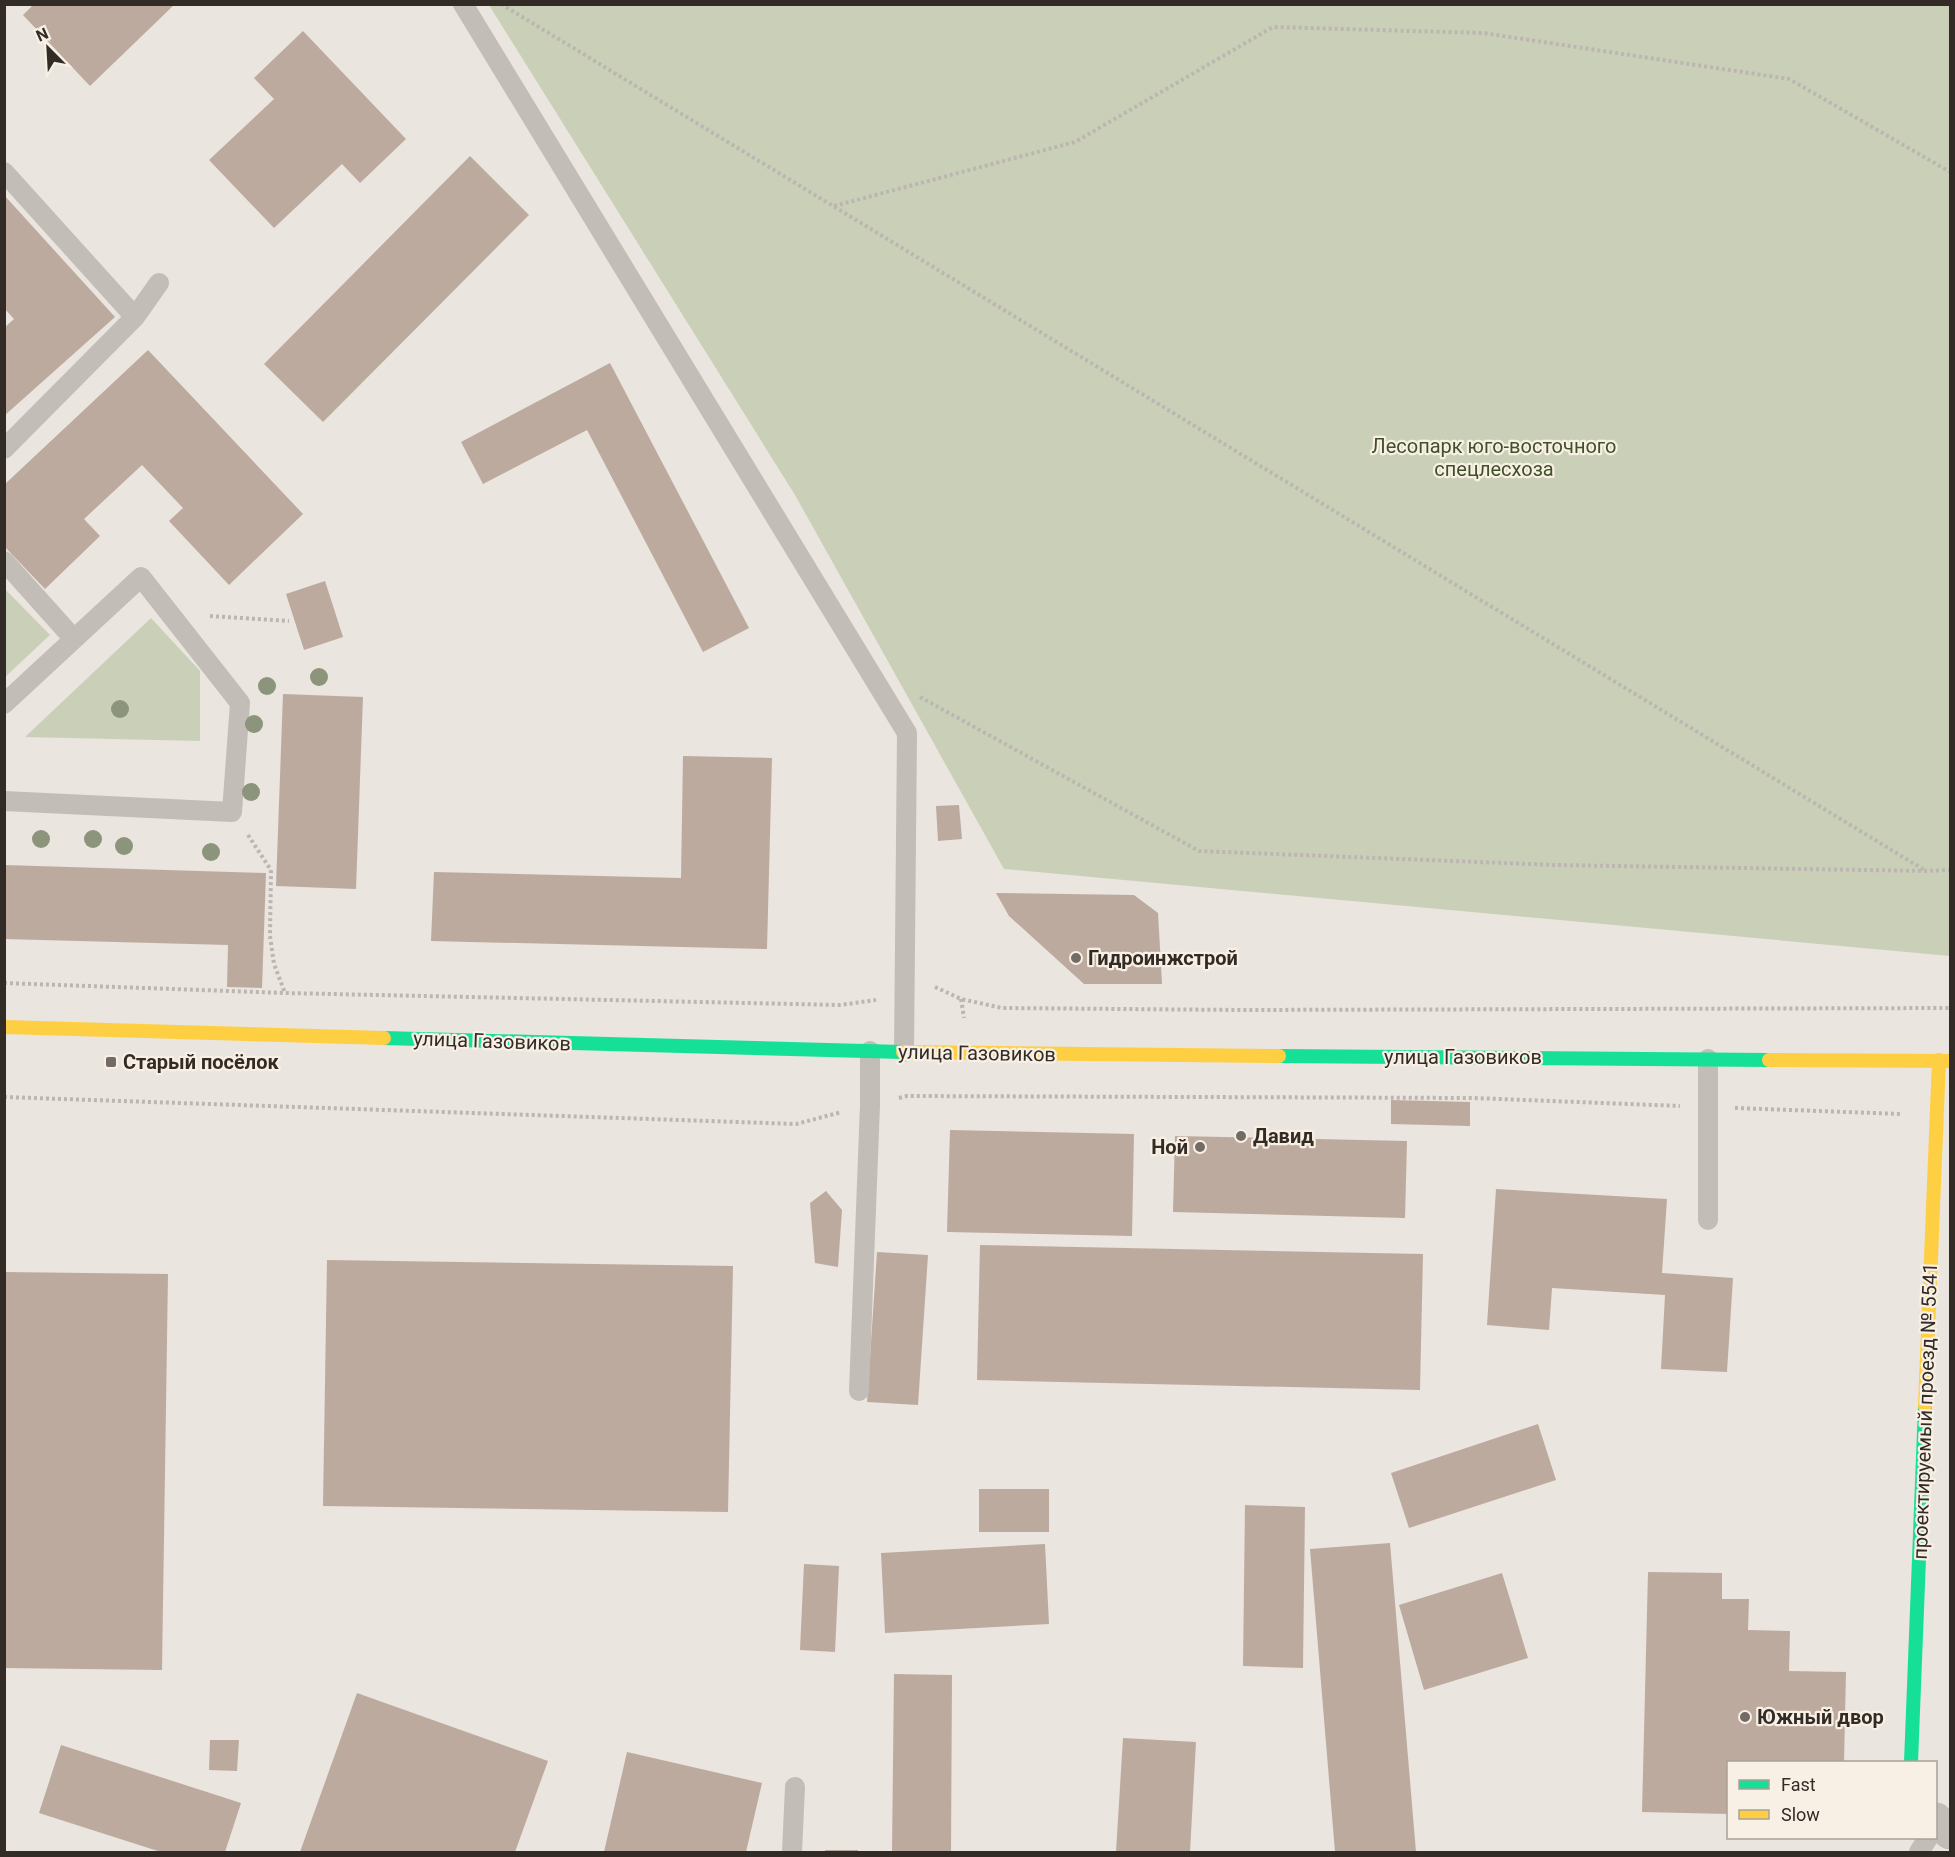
<svg xmlns="http://www.w3.org/2000/svg" width="1955" height="1857" viewBox="0 0 1955 1857" font-family="Roboto,sans-serif">
	<style>
		.green { fill: #cad0b8 }
		.building { fill: #bdaa9f }
		.lines { fill: none; stroke-linecap: round; stroke-linejoin: round }
		.path { stroke: #bcb6b0; stroke-width: 4; stroke-dasharray: 3 3; stroke-linecap: butt }
		.lane { stroke: #c3bdb7; stroke-width: 20 }
		.street { stroke: #c3bdb7; stroke-width: 33 }
		.fast { stroke: #16e098; stroke-width: 14 }
		.slow { stroke: #ffcf43; stroke-width: 14 }
		.tree { fill: #8c947b }
		.poi-dot { fill: #736c66; stroke: #f8f0e4; stroke-width: 2 }
		.labels { text-anchor: middle; stroke-width: 4.5; stroke-linejoin: round; paint-order: stroke }
		.park-label { font-size: 20px; fill: #40512a; stroke: #f8f0e4 }
		.poi-label { font-size: 20px; font-weight: bold; fill: #332b26; stroke: #f8f0e4; text-anchor: start }
		.street-label { font-size: 20px; fill: #332b26; stroke: #f8f0e4 }
	</style>
	<rect width="100%" height="100%" fill="#eae5de"/>
	<!-- green -->
	<path class="green" d="M489,5H1950V956L1004,869L795,495Z
		M5,589L50,635L5,677L4,589Z
		M151,618L200,671V741L25,737Z"/>
	<!-- building -->
	<path class="building" d="M34,4H175L90,86L23,15Z
		M303,31L406,139L360,183L342,164L274,228L209,160L274,99L254,78Z
		M470,156L529,215L323,422L264,364Z
		M4,195L115,317L4,416V328L14,319L4,308Z
		M148,350L303,514L229,585L169,521L183,508L142,465L84,519L100,536L45,589L4,546V485Z
		M610,363L749,628L703,652L587,430L483,484L461,442Z
		M325,581L343,637L304,650L286,594Z
		M283,694L363,697L356,889L276,886Z
		M683,756L772,758L767,949L431,941L434,872L681,878Z
		M959,805L962,839L938,841L936,806Z
		M4,865L266,873L262,988L227,987L228,945L4,939Z
		M996,893L1134,895L1158,913L1162,984H1084L1009,916Z
		M1391,1100L1470,1102V1126L1391,1124Z
		M950,1130L1134,1134L1132,1236L947,1232Z
		M1175,1136L1407,1141L1405,1218L1173,1212Z
		M1496,1189L1667,1199L1662,1273L1733,1278L1727,1372L1661,1369L1665,1295L1552,1288L1549,1330L1487,1325Z
		M826,1191L842,1210L838,1267L815,1263L810,1203Z
		M980,1245L1423,1254L1420,1390L977,1380Z
		M877,1252L928,1255L918,1405L867,1402Z
		M327,1260L733,1266L728,1512L323,1506Z
		M4,1272L168,1274L162,1670L4,1668Z
		M1538,1424L1556,1480L1409,1528L1391,1473Z
		M979,1489H1049V1532H979Z
		M1245,1505L1305,1507L1303,1668L1243,1666Z
		M1390,1543L1416,1852H1335L1310,1549Z
		M1045,1544L1049,1624L885,1633L881,1553Z
		M804,1564L839,1566L835,1652L800,1650Z
		M1648,1572L1722,1573V1599H1749L1748,1630L1790,1631L1789,1671L1846,1672L1844,1762H1728V1814L1642,1812Z
		M1502,1573L1528,1658L1424,1690L1399,1605Z
		M894,1674L952,1675L951,1852H892Z
		M357,1693L548,1761L515,1852H300Z
		M1123,1738L1196,1742L1190,1852H1116Z
		M210,1740H239L237,1771L209,1770Z
		M61,1745L241,1803L225,1852H161L39,1813Z
		M627,1752L762,1783L746,1852H604Z
		M825,1850H858V1852H825Z"/>
	<g class="lines">
		<!-- path -->
		<path class="path" d="M501,4L1926,871
			M834,206L1075,142L1273,27L1483,33L1789,79L1950,172
			M210,616L289,621
			M920,697L1199,851L1554,865L1926,871L1950,870
			M248,835L271,870L270,936L274,964L285,993
			M4,983L285,993L840,1005L876,1000
			M935,987L961,999L1002,1008L1243,1010L1950,1008
			M961,999L964,1018
			M4,1097L796,1124L842,1112
			M899,1098L907,1096L1474,1098L1680,1106
			M1735,1108L1902,1114"/>
		<!-- lane -->
		<path class="lane" d="M463,4L907,733L904,1052
			M4,172L135,317L4,449
			M135,317L159,283
			M4,561L73,638
			M4,704L141,577L240,703L232,812L4,801
			M1708,1220V1059
			M859,1391L870,1105V1051
			M792,1852L795,1787
			M1919,1852L1928,1838"/>
		<!-- street -->
		<path class="street" d="M1936,1819L1938,1823L1950,1833"/>
		<!-- fast -->
		<path class="fast" d="M384,1038L903,1052
			M1279,1056L1769,1060
			M1911,1762L1925,1406"/>
		<!-- slow -->
		<path class="slow" d="M4,1027L384,1038
			M903,1052L1279,1056
			M1769,1060L1950,1061
			M1925,1406L1939,1060"/>
	</g>
	<!-- trees -->
	<g class="tree">
		<circle cx="319" cy="677" r="9"/>
		<circle cx="267" cy="686" r="9"/>
		<circle cx="120" cy="709" r="9"/>
		<circle cx="254" cy="724" r="9"/>
		<circle cx="251" cy="792" r="9"/>
		<circle cx="41" cy="839" r="9"/>
		<circle cx="93" cy="839" r="9"/>
		<circle cx="124" cy="846" r="9"/>
		<circle cx="211" cy="852" r="9"/>
	</g>
	<!-- markers -->
	<g class="poi-dot">
		<circle cx="1076" cy="958" r="6"/>
		<rect x="105" y="1056" width="12" height="12" rx="3"/>
		<circle cx="1241" cy="1136" r="6"/>
		<circle cx="1200" cy="1147" r="6"/>
		<circle cx="1745" cy="1717" r="6"/>
	</g>
	<g class="labels">
		<!-- park labels -->
		<g class="park-label">
			<text x="1494" y="453">Лесопарк юго-восточного<tspan x="1494" dy="23">спецлесхоза</tspan></text>
		</g>
		<!-- poi labels -->
		<g class="poi-label">
			<text x="1088" y="965">Гидроинжстрой</text>
			<text x="123" y="1069">Старый посёлок</text>
			<text x="1253" y="1143">Давид</text>
			<text x="1188" y="1154" text-anchor="end">Ной</text>
			<text x="1757" y="1724">Южный двор</text>
		</g>
		<!-- street labels -->
		<g class="street-label">
			<text transform="translate(492 1041) rotate(2)" y="7">улица Газовиков</text>
			<text transform="translate(977 1053) rotate(1)" y="7">улица Газовиков</text>
			<text x="1463" y="1064">улица Газовиков</text>
			<text transform="translate(1925 1411) rotate(-88)" y="7">проектируемый проезд № 5541</text>
		</g>
	</g>
	<!-- border -->
	<rect width="1955" height="1857" fill="none" stroke="#332b26" stroke-width="12"/>
	<!-- legend -->
	<rect x="1727" y="1761" width="210" height="78" fill="#f8f0e4" stroke="#a9a198" stroke-width="1.5"/>
	<rect x="1739" y="1780" width="30" height="9" fill="#16e098" stroke="#a9a198" stroke-width="1.5"/>
	<text x="1781" y="1791" font-size="18" fill="#332b26">Fast</text>
	<rect x="1739" y="1810" width="30" height="9" fill="#ffcf43" stroke="#a9a198" stroke-width="1.5"/>
	<text x="1781" y="1821" font-size="18" fill="#332b26">Slow</text>
	<!-- north arrow -->
	<g transform="translate(48 48) rotate(336)" stroke="#f8f0e4" stroke-width="4.5" paint-order="stroke">
	<path d="M0-4.5L10 22L0 15L-10 22Z" fill="#332b26"/>
	<text y="-9" font-size="16" font-weight="bold" text-anchor="middle" fill="#332b26">N</text>
	</g>
</svg>
